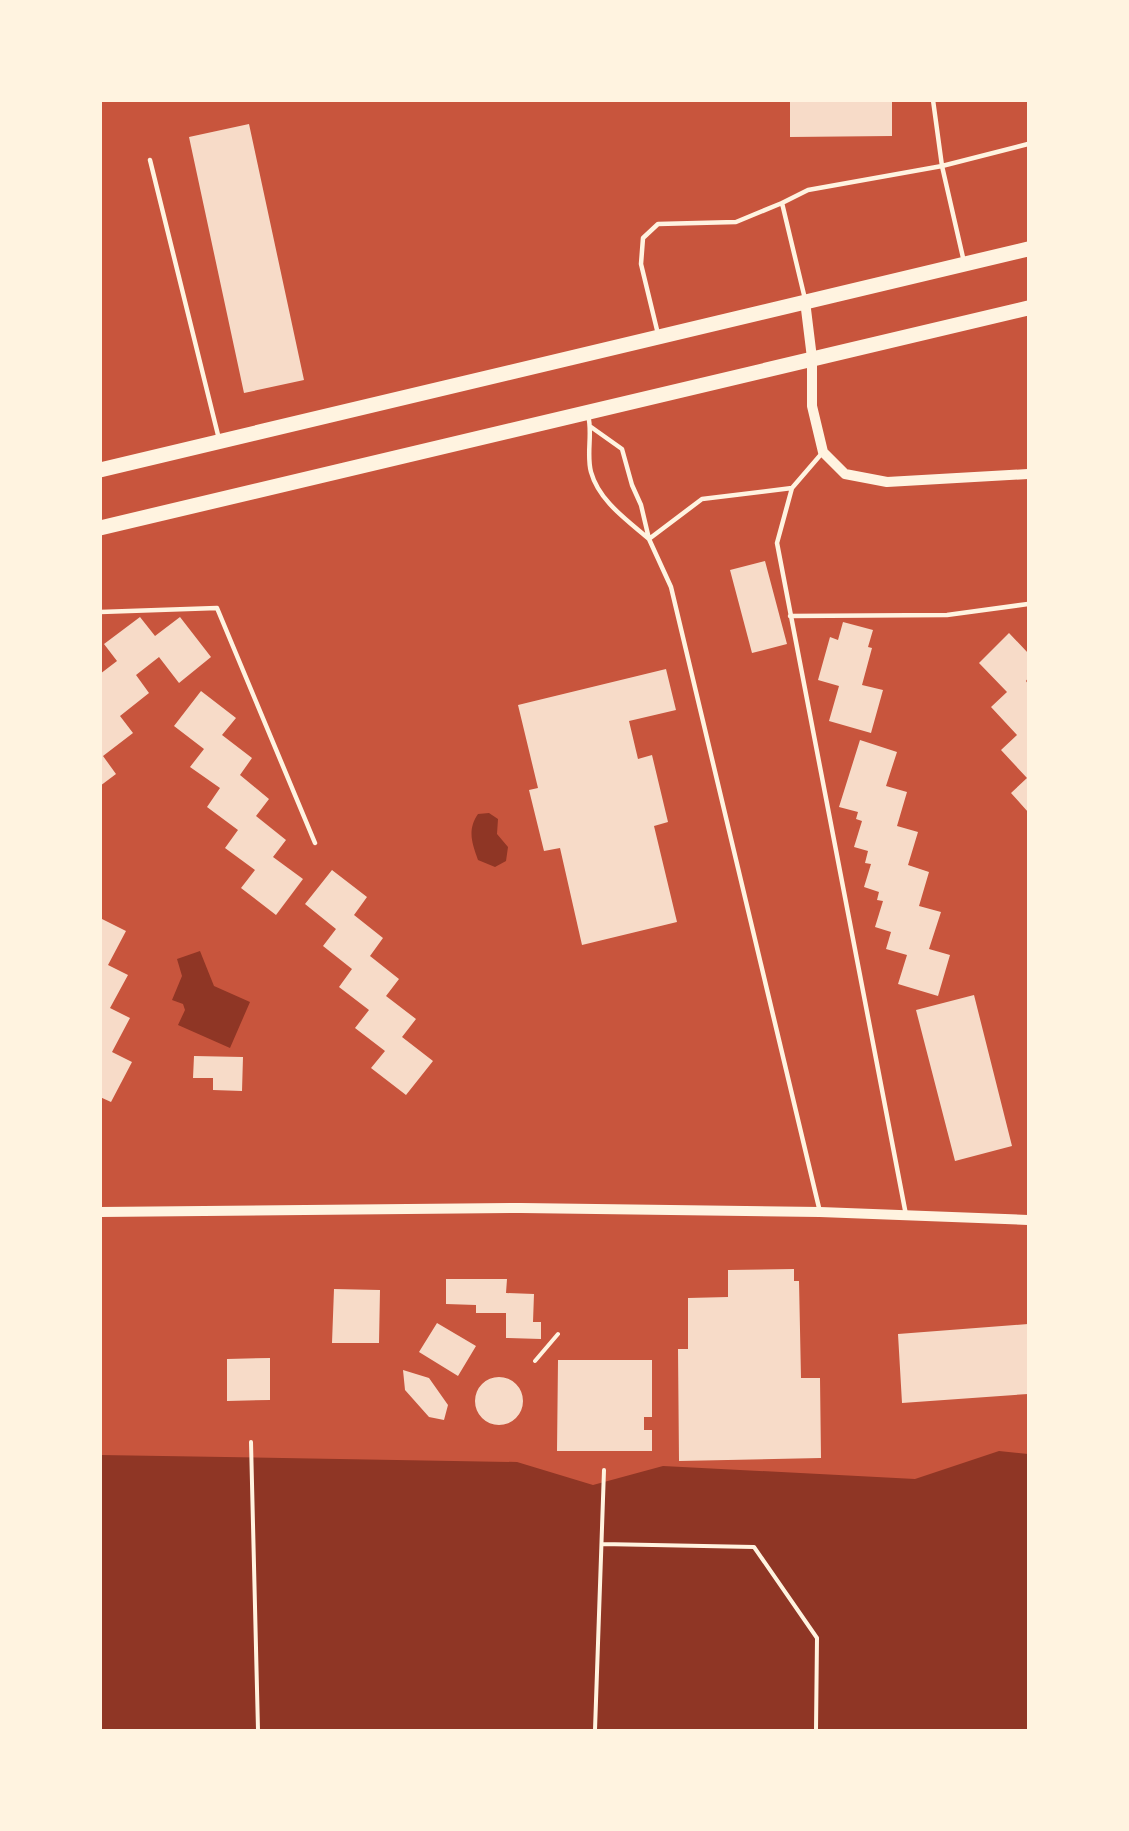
<svg xmlns="http://www.w3.org/2000/svg" width="1129" height="1831" viewBox="0 0 1129 1831" font-family="Lora,serif">
	<style>
		.water { fill: #8f3625 }
		.building { fill: #f7dbc8 }
		.lines { fill: none; stroke-linecap: round; stroke-linejoin: round }
		.path { stroke: #fff3e0; stroke-width: 4 }
		.service { stroke: #fff3e0; stroke-width: 4.5 }
		.tertiary { stroke: #fff3e0; stroke-width: 10 }
		.primary { stroke: #fff3e0; stroke-width: 15 }
	</style>
	<rect width="100%" height="100%" fill="#c8553d"/>
	<!-- water -->
	<path class="water" d="M489,813L498,819L497,834L508,847L506,861L495,867L478,860C472,843 467,830 478,814Z
		M200,951L214,986L250,1002L230,1048L178,1025L185,1010L183,1004L172,1000L182,976L177,959Z
		M999,1451L1028,1454V1730H101L100,1455L517,1462L593,1485L663,1466L915,1479Z"/>
	<!-- building -->
	<path class="building" d="M790,100H892V136L790,137Z
		M249,124L304,380L244,393L189,137Z
		M765,561L787,644L752,653L730,570Z
		M140,617L155,636L180,617L211,657L179,683L159,657L136,675L149,693L120,716L133,733L103,756L116,774L100,786V674L117,661L104,644Z
		M843,622L873,630L868,647L872,648L862,685L883,690L871,733L829,721L839,686L818,680L830,637L838,640Z
		M1009,633L1028,653V678L1026,681L1028,684V812L1011,793L1027,778L1001,750L1017,735L991,707L1007,692L979,663Z
		M666,669L676,710L629,721L638,759L652,755L668,822L654,826L677,922L582,945L560,848L544,851L529,790L538,788L518,705Z
		M201,691L236,718L222,735L252,758L240,775L269,799L256,816L286,840L273,857L303,879L276,915L241,888L255,870L225,848L238,830L207,807L220,788L190,767L204,749L174,726Z
		M860,740L897,752L886,786L907,792L897,826L918,832L908,865L929,872L919,906L941,912L929,949L950,955L938,996L898,984L907,955L886,949L891,932L875,927L883,901L877,900L879,892L864,887L871,864L865,863L868,851L854,847L862,821L856,819L858,812L839,807Z
		M332,870L367,897L354,915L383,938L370,956L399,979L386,996L416,1019L402,1037L433,1061L406,1095L371,1068L385,1051L355,1028L369,1010L339,987L352,969L323,946L336,929L305,904Z
		M100,918L126,931L108,965L128,975L110,1008L130,1018L112,1052L132,1062L111,1102L100,1097Z
		M974,995L1012,1146L955,1161L916,1010Z
		M194,1056L243,1057L242,1091L213,1090V1078H193Z
		M794,1269V1281H799L801,1378H820L821,1458L679,1461L678,1349H688V1298L728,1297V1270Z
		M446,1279H507L506,1293L534,1294L533,1322H541V1339L506,1338V1313H476V1305L446,1304Z
		M334,1289L380,1290L379,1343H332Z
		M437,1323L476,1346L458,1376L419,1352Z
		M1028,1324V1394L902,1403L898,1334Z
		M270,1358V1400L227,1401V1359Z
		M558,1360H652V1417H644V1430H652V1451H557Z
		M403,1370L429,1378L448,1405L444,1420L429,1417L405,1390Z
		M475 1401a24 24 0 1 1 48 0a24 24 0 1 1-48 0Z"/>
	<g class="lines">
		<!-- path -->
		<path class="path" d="M535,1361L558,1334
			M251,1442L258,1730
			M602,1544L754,1547L817,1638L816,1730
			M595,1730L604,1470"/>
		<!-- service -->
		<path class="service" d="M150,160L219,439
			M964,262L942,166L1028,144
			M805,299L782,203L808,190L942,166L933,100
			M658,334L641,264L643,238L658,224L736,222L782,203
			M588,415C593,433 586,454 591,472C599,501 627,520 649,539
			M591,427L622,449L632,485L641,505L649,539L671,587L820,1212
			M823,452L792,488L777,543L906,1215
			M649,539L702,499L792,488
			M100,612L217,608L315,843
			M790,616L947,615L1028,604"/>
		<!-- tertiary -->
		<path class="tertiary" d="M805,301L812,358V406L823,452L845,474L887,482L1028,474
			M100,1212L521,1208L820,1212L1028,1220"/>
		<!-- primary -->
		<path class="primary" d="M100,470L1028,249
			M100,528L1028,308"/>
	</g>
	<!-- border -->
	<rect width="1129" height="1831" fill="none" stroke="#fff3e0" stroke-width="204"/>
</svg>
